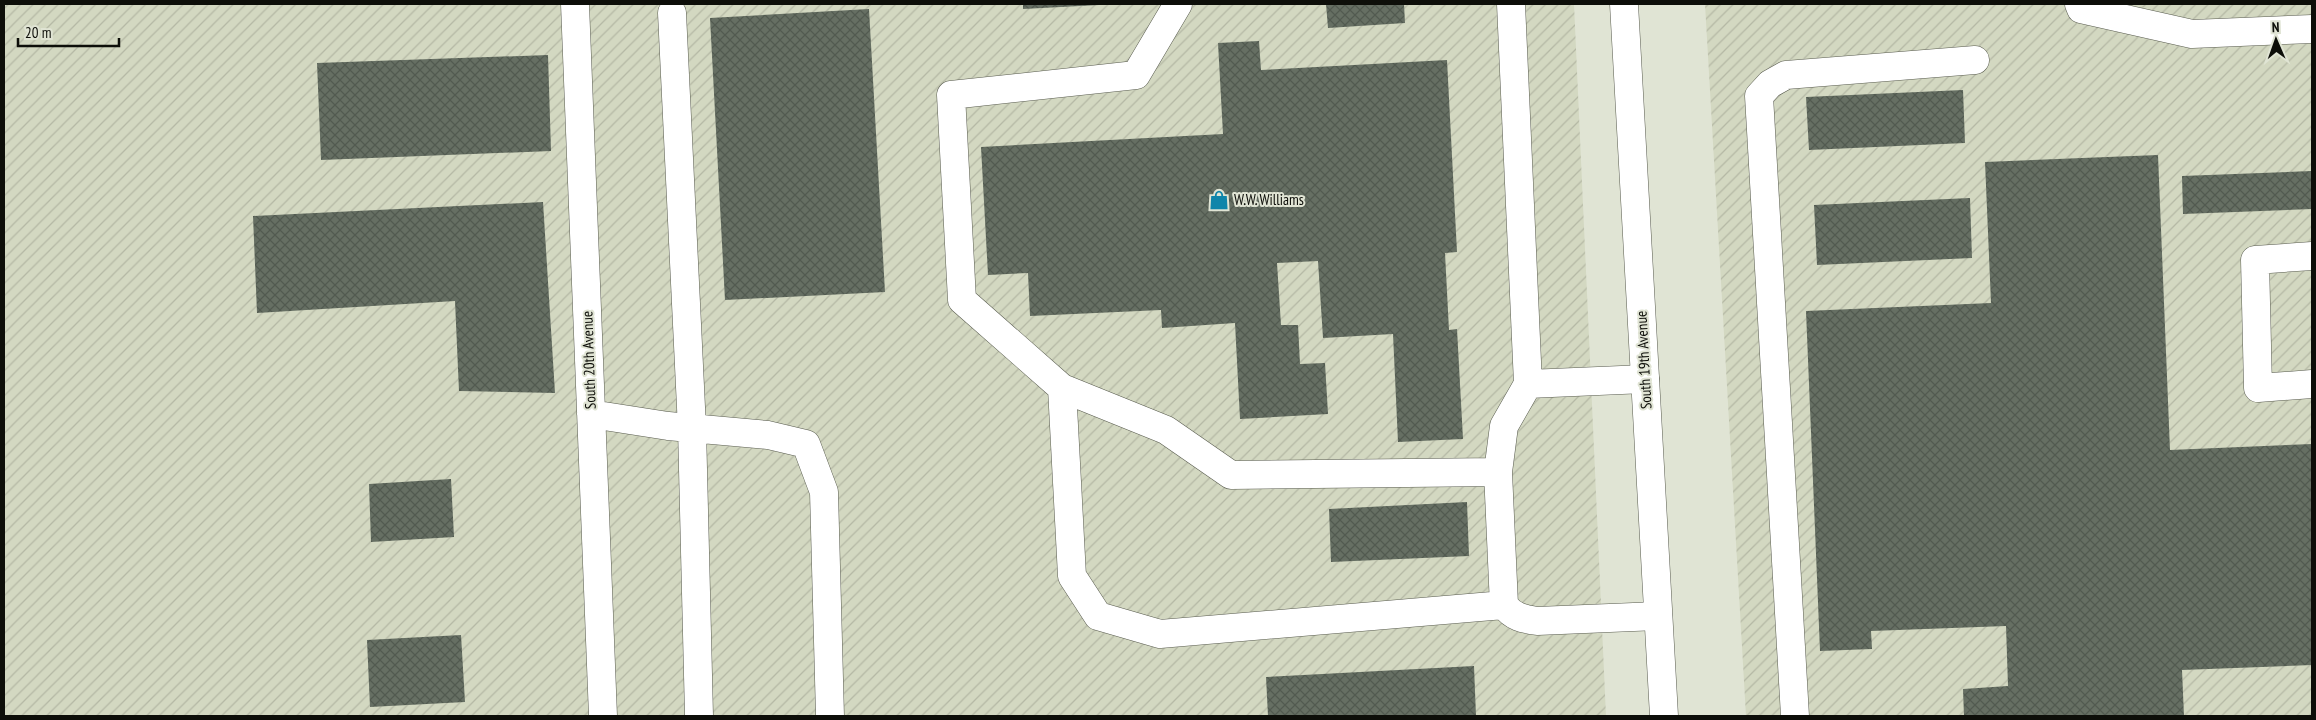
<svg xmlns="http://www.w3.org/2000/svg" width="2316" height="720" viewBox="0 0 2316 720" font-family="'PT Sans Narrow',sans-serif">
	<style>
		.industrial { fill: url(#industrial-furrows) }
		.building { fill: url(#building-cross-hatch) }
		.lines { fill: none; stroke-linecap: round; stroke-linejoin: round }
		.minor-casing { stroke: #585b4e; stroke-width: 29 }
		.major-casing { stroke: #585b4e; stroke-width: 29 }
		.minor { stroke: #fff; stroke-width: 28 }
		.major { stroke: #fff; stroke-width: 28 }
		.labels { text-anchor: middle; stroke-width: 4; stroke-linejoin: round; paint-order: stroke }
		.poi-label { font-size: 15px; fill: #0d0e09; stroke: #e0e4d4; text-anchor: start }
		.street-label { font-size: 15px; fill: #0d0e09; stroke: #e0e4d4 }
	</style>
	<defs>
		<pattern id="industrial-furrows" width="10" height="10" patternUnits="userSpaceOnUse" patternTransform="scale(1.25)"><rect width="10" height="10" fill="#d3d8c1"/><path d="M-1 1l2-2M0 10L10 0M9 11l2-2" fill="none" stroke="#b4b8a4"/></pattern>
		<pattern id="building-cross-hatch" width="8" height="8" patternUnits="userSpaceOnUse" patternTransform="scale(1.25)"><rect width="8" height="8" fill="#666f63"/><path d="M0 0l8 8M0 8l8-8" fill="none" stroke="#525a50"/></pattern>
	</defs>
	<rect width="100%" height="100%" fill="#e0e4d4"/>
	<!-- industrial -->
	<path class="industrial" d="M4,4H1574L1606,716H4Z
		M1705,4H2312V716H1746Z"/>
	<!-- building -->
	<path class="building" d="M1023,4H1099V5L1023,9Z
		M1326,4H1404L1405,23L1328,28Z
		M869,9L885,292L725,300L710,18Z
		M1259,41L1261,70L1447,60L1457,252L1445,253L1449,330L1457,329L1463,439L1398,442L1393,334L1323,338L1318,261L1277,263L1281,325H1298L1300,364L1325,363L1328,414L1240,419L1235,323L1162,328L1161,310L1030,316L1028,273L988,275L981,147L1223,134L1218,43Z
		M548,55L551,151L321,160L317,63Z
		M1963,90L1965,143L1809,150L1806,97Z
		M2158,155L2170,450L2312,444V665L2182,670L2184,716H1964L1963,689L2008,686L2006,626L1871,631L1872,649L1820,651L1806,311L1991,303L1985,162Z
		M2312,171V209L2183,214L2182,176Z
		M1970,198L1972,258L1817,265L1814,205Z
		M543,202L555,393L459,391L455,301L257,313L253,216Z
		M451,479L454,537L371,542L369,484Z
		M1467,502L1469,556L1331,562L1329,509Z
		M461,635L465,702L370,707L367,640Z
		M1474,666L1476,716H1268L1266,677Z"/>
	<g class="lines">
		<defs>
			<path id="minor" d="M575,4L603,716
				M1178,4L1136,75L951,95L962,300L1062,388L1166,430L1231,475L1498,472L1504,426L1528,384L1645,379
				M1511,4L1528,384
				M2079,4L2081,9L2192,34L2312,29
				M672,13L692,428L699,716
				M2312,256L2255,260L2258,388L2312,384
				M1062,388L1072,576L1098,616L1160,634L1504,605
				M591,414L668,426L768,435L806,444L824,492L830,716
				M1498,472L1504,605C1513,617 1523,619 1537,621L1658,616
				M1795,716L1759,96L1770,84L1786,75L1975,60"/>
			<path id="major" d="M1624,4L1664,716"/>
		</defs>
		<!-- minor casing -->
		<use href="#minor" class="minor-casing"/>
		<!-- major casing -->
		<use href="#major" class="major-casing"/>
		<!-- minor -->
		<use href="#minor" class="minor"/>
		<!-- major -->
		<use href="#major" class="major"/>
	</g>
	<!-- icons -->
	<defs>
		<symbol id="shop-bare" viewBox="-9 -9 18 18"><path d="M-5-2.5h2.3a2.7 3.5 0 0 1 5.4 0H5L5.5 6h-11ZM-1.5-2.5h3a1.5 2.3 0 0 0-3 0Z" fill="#0f85aa" stroke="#e0e4d4" stroke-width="2.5" paint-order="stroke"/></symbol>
	</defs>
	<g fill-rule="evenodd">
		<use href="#shop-bare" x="1205" y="186" width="28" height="28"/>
	</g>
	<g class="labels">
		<!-- poi labels -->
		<g class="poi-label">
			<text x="1234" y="205">W.W. Williams</text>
		</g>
		<!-- street labels -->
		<g class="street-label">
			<text transform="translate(589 360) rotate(-92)" y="5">South 20th Avenue</text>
			<text transform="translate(1644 360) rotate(-93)" y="5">South 19th Avenue</text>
		</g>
	</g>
	<!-- border -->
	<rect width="2316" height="720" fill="none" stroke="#0d0e09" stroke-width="10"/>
	<!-- north arrow -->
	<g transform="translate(2276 40) rotate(358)" stroke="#e0e4d4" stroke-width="4" paint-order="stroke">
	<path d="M0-4L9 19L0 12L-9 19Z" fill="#0d0e09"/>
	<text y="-8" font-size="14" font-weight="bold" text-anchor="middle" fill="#0d0e09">N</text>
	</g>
	<!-- scale -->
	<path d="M18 38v8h101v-8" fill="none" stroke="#0d0e09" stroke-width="2.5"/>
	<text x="25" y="38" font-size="15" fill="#0d0e09" stroke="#e0e4d4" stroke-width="4" paint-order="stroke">20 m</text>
</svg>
